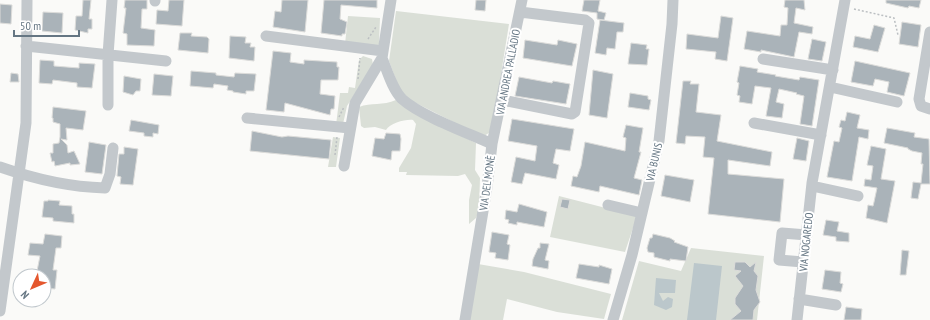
<svg xmlns="http://www.w3.org/2000/svg" width="930" height="320" viewBox="0 0 930 320" font-family="'PT Sans Narrow',sans-serif">
	<style>
		.green { fill: #dadfd7 }
		.water { fill: #bbc7cb }
		.building { fill: #aab3b9; stroke: #dcdcda }
		.lines { fill: none; stroke-linecap: round; stroke-linejoin: round }
		.path { stroke: #bbbfc2; stroke-width: 1.5; stroke-dasharray: 2 2; stroke-linecap: butt }
		.minor { stroke: #c3c8cc; stroke-width: 11 }
		.labels { text-anchor: middle; stroke-width: 4; stroke-linejoin: round; paint-order: stroke }
		.street-label { font-size: 11px; fill: #657683; stroke: #fff }
	</style>
	<rect width="100%" height="100%" fill="#fafaf8"/>
	<!-- green -->
	<path class="green" d="M396,11L509,24L493,124L490,132L483,137L408,99L399,88L389,61Z
		M348,16L380,18L379,44L377,47L345,44Z
		M363,56L372,59L373,65L347,106L343,124L336,125L340,93H348L349,87L355,88L359,60Z
		M396,100L432,122L476,143L475,170L480,178L479,210L476,218L469,224V200L472,185L465,174L458,176L406,175L407,172H399V168L411,148L416,124L413,120C406,119 390,123 386,130L375,127L364,128L361,126L359,107C371,102 383,106 396,100Z
		M333,137L340,138L336,167H328Z
		M559,196L637,216L625,252L550,237Z
		M691,248L764,256L757,320H622L639,261L681,271Z
		M478,264L524,272L611,294L604,319L557,312L507,299L503,320H468Z"/>
	<!-- water -->
	<path class="water" d="M694,263L722,266L716,320H687Z
		M656,278L676,280L675,293H659L663,301L668,297L673,299L672,307L666,310L654,305Z"/>
	<!-- building -->
	<path class="building" d="M83,0H91L89,19H92V29H88V33L75,30L76,16H82Z
		M125,0H147V9H142L141,28L155,30L154,46L127,45V34L123,33L126,8H124Z
		M169,0H184L182,26L156,24L157,10L168,11Z
		M282,0H308L305,32L273,27L275,11L281,12Z
		M324,0H377V8L341,5L340,19L347,22L345,34H342V36L321,33Z
		M476,0H486L485,11L475,10Z
		M584,0H600L598,11L606,13L604,20L597,19V13L582,11Z
		M785,0H804L805,10L796,8L794,23L813,27L812,34L799,32L794,57L761,50V52L744,49L747,31L780,36L781,25H787L788,8L784,7Z
		M886,0H921L919,8L909,6L908,8L886,3Z
		M0,4L12,5L11,24L0,23Z
		M43,12L63,13L62,33L42,31Z
		M721,16L733,18L727,61L715,59L716,52L686,49L687,34L718,38Z
		M600,20L624,23L623,32H617L615,49L607,48L606,55L595,53Z
		M902,22L921,25L918,47L899,44Z
		M874,25L885,28L878,52L853,47L855,36L870,39Z
		M180,33H192L191,36L207,37L209,39L208,53L178,50Z
		M230,36L246,37L245,43H251L250,47H255L254,61L229,58Z
		M812,39L826,42L822,61L808,59Z
		M525,40L557,45L558,40L577,44L572,66L523,58Z
		M631,43L647,45L646,49H649L647,65L628,64Z
		M273,51L291,53L290,62L304,64V60L337,62V67H339L338,80H321L320,94L335,96L334,109H331L330,115L285,103L284,112L266,110Z
		M40,60L54,61V66L79,68V63L95,64L92,88L77,87V83L53,80L52,84L39,83Z
		M855,61L910,73L904,96L887,92L889,82L875,79L873,86L851,82Z
		M740,66L758,69L757,72L776,75L775,76L799,80L800,77L819,80L812,126L800,124L804,96L796,94L797,93L779,89L776,102L784,104L782,118L766,116L771,88L755,86L752,104L739,102L740,96L737,95L739,83L737,82Z
		M593,70L613,74L607,118L589,115Z
		M191,71L216,73V75L234,77L235,73L256,74L254,91H246V94L233,92V91L227,90L228,86L214,84L213,88L190,86Z
		M11,73L18,74L19,82H10Z
		M154,74L173,76L171,96L152,95Z
		M124,76L141,79L140,91H136L133,95L123,92Z
		M519,77L552,83L553,81L570,84L566,104L515,96Z
		M683,81H691L690,84H699L696,112L721,115L717,141L772,152L770,166L728,160V174L784,179L780,222L708,214L714,158L703,157L705,137L686,136L685,144L676,143Z
		M630,93L648,96V99L651,100L649,110L628,107Z
		M53,107L86,111L83,130L66,128L67,140L61,139L67,145L68,153L74,151L80,164L70,165V163L55,166L54,161L52,162L50,153H53V144L59,143L60,137V124L53,122V118H52Z
		M847,112L860,115L857,128L869,130L868,139L859,137L852,181L827,177L834,141L839,142L842,128L839,127L841,120L845,121Z
		M512,119L574,129L570,151L556,149L553,163L559,165L556,179L525,173L522,184L511,182L516,157L535,161L537,146L508,141Z
		M131,120L159,125L158,134L153,133V137L144,136V133L129,131Z
		M626,125L643,128L639,152H641L634,178L642,180L639,195L600,186L599,192L571,186L573,176L577,177L581,166L585,142L625,151L626,138L623,137Z
		M887,128L915,133L914,137L929,139L930,184H921L918,199L911,198L913,182L921,183L923,164H921L922,153L912,151L908,149V148L884,143Z
		M252,131L282,137L288,136L331,140L329,159L250,151Z
		M386,133L400,134L401,139L400,151H392L391,160L372,156L375,138L384,139Z
		M797,138L809,141L806,161L793,159Z
		M89,142L106,145L102,174L85,172Z
		M871,146L886,149L881,179L895,181L887,223L866,218L868,205L873,206L874,202L877,188L864,186L865,179L871,180L873,166L867,165Z
		M124,147L138,149L133,185L120,184L121,177L117,176L119,154H124Z
		M665,175L694,180L690,202L661,196Z
		M562,199L570,200L568,209L560,207Z
		M48,200L60,201L59,205L72,206V214H74V223L53,221V218L42,217L44,201H48Z
		M519,204L547,212L544,227L517,222V225L508,223L509,220L505,219L506,210L517,212Z
		M826,220L839,222L837,231L849,233V242L836,241V237L823,235Z
		M492,232L509,235L507,244L510,245L508,260L495,258L496,253L489,252Z
		M45,234L62,236L61,248H56L53,270H57L55,289L44,288V276H36L40,256L28,255L30,243L43,244Z
		M653,234L670,238L675,241L674,242L688,247L686,261L670,259V261L654,257V253L648,252L647,248L650,238H652Z
		M540,243L549,244L545,260L549,261L548,269L532,266L533,259L538,248H540Z
		M902,250L909,251L906,275H900Z
		M735,262H745L750,267L756,262L754,271L758,276L756,290L760,302L754,310L753,320H730L741,311L735,304V298L743,286L735,276L741,271L734,270Z
		M579,264L599,267V265L612,269L609,284L576,278Z
		M825,270L841,272L840,283L843,284L841,292L822,289Z
		M846,307L862,309L861,320H844Z"/>
	<g class="lines">
		<!-- path -->
		<path class="path" d="M854,9L894,18L898,35
			M368,39L376,27
			M358,79L360,58
			M339,117L344,107
			M335,155L337,137"/>
		<!-- minor -->
		<path class="minor" d="M155,1V0
			M930,32L919,99L921,106L930,109
			M266,36L383,51
			M26,46L166,61
			M382,58C387,70 392,89 402,99C421,116 468,133 492,144
			M763,59L833,70
			M830,87L897,102
			M502,100L572,114L575,112L589,23L585,20L520,12
			M108,105V55L112,0
			M247,118L350,128
			M754,123L821,135
			M344,166L355,103L382,58L391,0
			M0,167C34,179 68,187 105,188L110,174L113,148
			M812,186L858,196
			M608,205L642,213
			M803,262L779,260L782,233L807,235
			M799,299L836,305
			M0,311L26,123L27,0
			M465,320L487,187L492,144L522,0
			M613,320L632,255L659,141L672,24L673,0
			M797,320L812,183L845,0"/>
	</g>
	<g class="labels">
		<!-- street labels -->
		<g class="street-label">
			<text transform="translate(508 72) rotate(-79)" y="4">VIA ANDREA PALLADIO</text>
			<text transform="translate(654 162) rotate(-77)" y="4">VIA BUNIS</text>
			<text transform="translate(487 183) rotate(-82)" y="4">VIA DEL MONÈ</text>
			<text transform="translate(806 242) rotate(-84)" y="4">VIA NOGAREDO</text>
		</g>
	</g>
	<!-- north arrow -->
	<g transform="translate(32 288) rotate(226)"><circle r="19" fill="#ffffff" stroke="#c1c8cd"/>
	<path d="M0-3L7 15L0 10L-7 15Z" fill="#e4572e"/>
	<text y="-6" font-size="11" font-weight="bold" text-anchor="middle" fill="#657683">N</text>
	</g>
	<!-- scale -->
	<path d="M14 30v6h65v-6" fill="none" stroke="#657683" stroke-width="2"/>
	<text x="20" y="30" font-size="12" fill="#657683" stroke="#ffffff" stroke-width="3" paint-order="stroke">50 m</text>
</svg>
